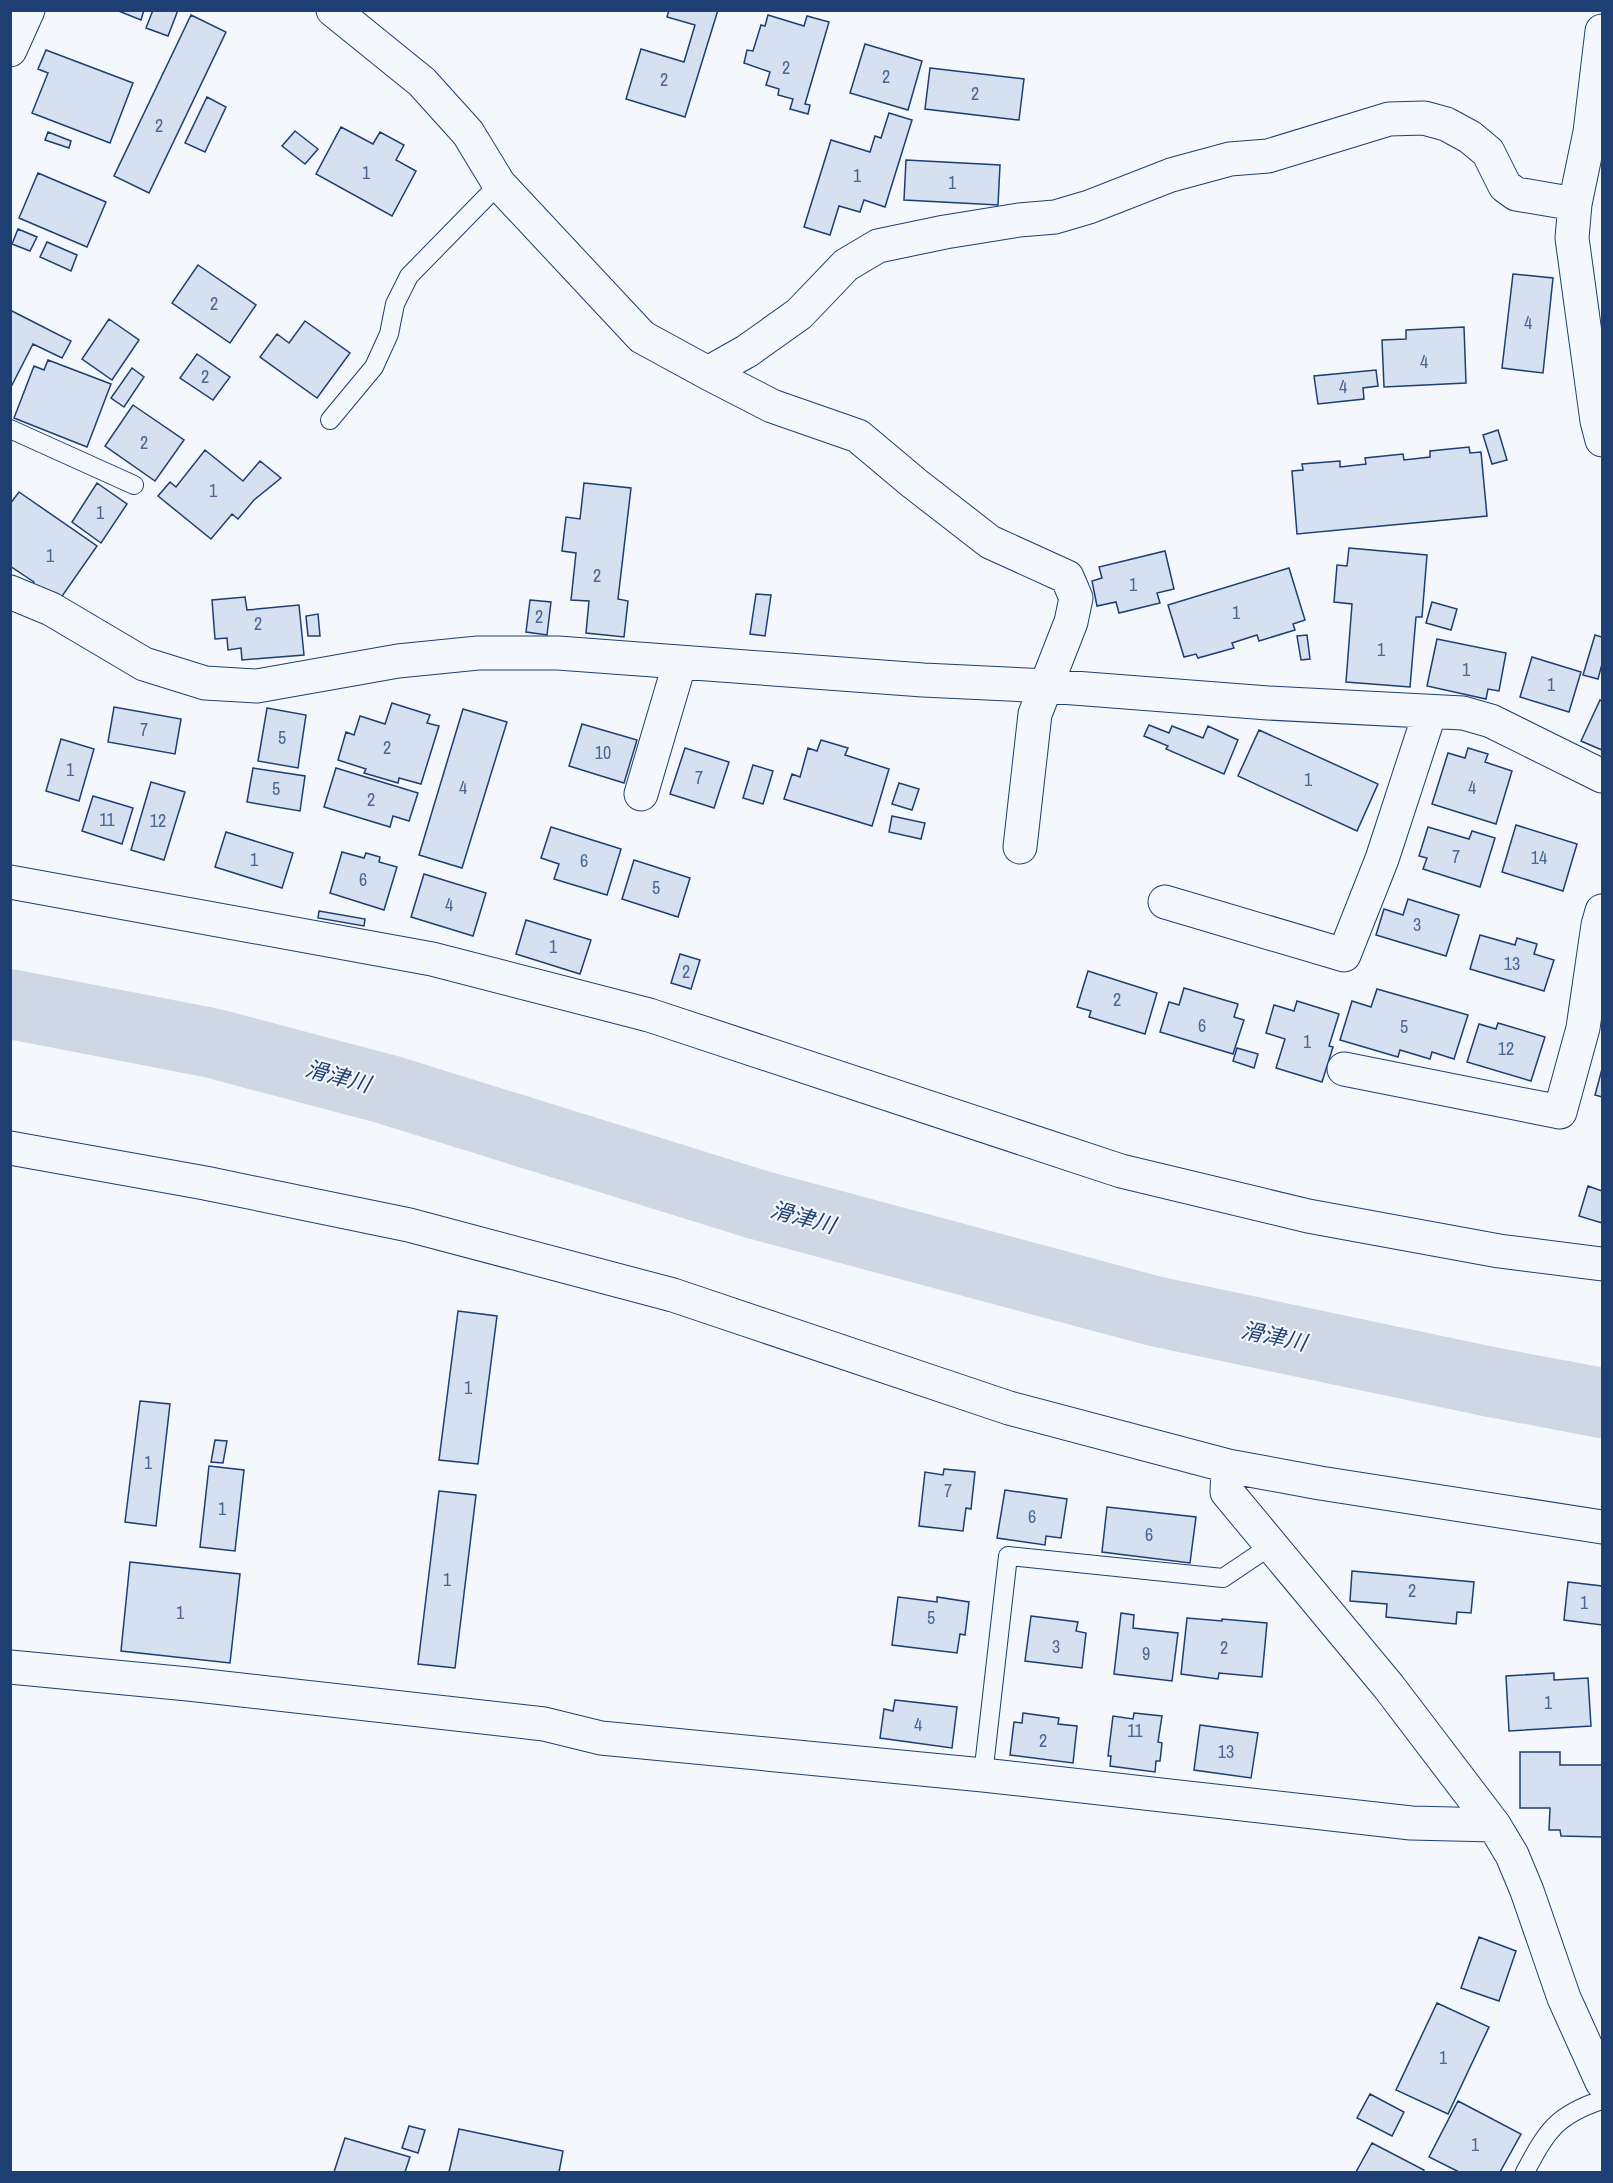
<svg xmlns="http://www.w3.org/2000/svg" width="1613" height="2183" viewBox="0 0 1613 2183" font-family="'Archivo Narrow','Noto Sans JP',sans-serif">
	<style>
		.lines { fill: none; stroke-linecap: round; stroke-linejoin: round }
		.river { stroke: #cfd7e4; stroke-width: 70 }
		.building { fill: #d5e0f0; stroke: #1d3f73; stroke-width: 1.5 }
		.service-casing { stroke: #1d3f73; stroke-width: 20 }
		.minor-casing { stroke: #1d3f73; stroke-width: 35 }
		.service { stroke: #f4f7fb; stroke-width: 18 }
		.minor { stroke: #f4f7fb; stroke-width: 33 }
		.labels { text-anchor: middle; stroke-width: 4.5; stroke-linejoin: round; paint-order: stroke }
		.number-label { font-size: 18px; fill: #4b6792 }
		.water-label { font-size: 22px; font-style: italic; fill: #1d3f73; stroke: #f4f7fb }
	</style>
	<rect width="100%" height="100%" fill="#f4f7fb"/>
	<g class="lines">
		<!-- river -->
		<path class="river" d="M10,1004L212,1043L389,1090L759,1205L1154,1311L1491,1382L1602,1403"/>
	</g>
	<!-- building -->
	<path class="building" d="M116,10H144L141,20Z
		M153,10H178L168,36L146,28Z
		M669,10H718L685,117L626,99L641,49L684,62L695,25L667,17Z
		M191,15L226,32L149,193L114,176Z
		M768,15L804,26L807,16L829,22L805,104L810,105L808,114L790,109L793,99L778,95L779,89L766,85L770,72L744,63L747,50L753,51L761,25L765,26Z
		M865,44L922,61L908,110L850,93Z
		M46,50L133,83L110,143L32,113L48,73L38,69Z
		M930,68L1024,79L1019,120L925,109Z
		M207,97L226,107L205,152L185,143Z
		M889,113L912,120L885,207L864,200L860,212L839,206L830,235L804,227L831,140L870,152L875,136L881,138Z
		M341,127L373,144L380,132L404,145L396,160L416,171L392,216L316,174Z
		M295,131L318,149L305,164L282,146Z
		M48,132L71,141L69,148L45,140Z
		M906,160L1000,165L998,205L904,200Z
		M38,173L106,202L87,247L19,218Z
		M18,229L37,237L30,251L12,244Z
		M47,242L77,255L71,271L40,257Z
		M198,265L256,305L230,343L172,303Z
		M1513,274L1553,278L1543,373L1502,368Z
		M10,310L71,341L62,358L33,344L10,389Z
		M109,319L139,340L112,380L82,359Z
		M305,321L350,353L317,398L260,357L277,334L289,343Z
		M1464,327L1466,383L1384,387L1382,340L1406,339V330Z
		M197,354L230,377L213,400L180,378Z
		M48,360L111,384L87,447L14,418L34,366L44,370Z
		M132,368L144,377L124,407L111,398Z
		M1376,370L1378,386L1363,388L1364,399L1318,404L1314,376Z
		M133,405L184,440L155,481L105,446Z
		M1498,430L1507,460L1492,464L1483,435Z
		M1469,447L1470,453L1481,452L1487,516L1297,534L1292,471L1303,470L1302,464L1340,461V467L1366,464L1365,458L1403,454L1404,460L1430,457V451Z
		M205,450L243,481L260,461L281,478L254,500L238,519L232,514L211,539L158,496L170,482L176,487Z
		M97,483L127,504L101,543L72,522Z
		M584,483L631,488L618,599L628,601L624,637L586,633L589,601L571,600L576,553L562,551L566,517L580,519Z
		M19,492L97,546L58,602L32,584L34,582L10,566V504Z
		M1349,548L1427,555L1422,617H1416L1410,687L1346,682L1352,604L1334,602L1337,565L1347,566Z
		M1165,551L1174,589L1157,593L1160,603L1119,613L1116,602L1097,606L1092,581L1102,578L1099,567Z
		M1289,568L1305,620L1293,624L1295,630L1259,641L1257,635L1232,643L1234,648L1198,658L1196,654L1184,657L1168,605Z
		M756,594L771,595L765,636L750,634Z
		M245,597L247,610L299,605L304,655L242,660L241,648L228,650L227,638L215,639L212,600Z
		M530,600L551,602L547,635L526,632Z
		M1432,602L1457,609L1451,630L1426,623Z
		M318,614L320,636H308L306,616Z
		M1307,635L1310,659L1301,660L1297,636Z
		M1595,635L1602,637V664L1598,679L1583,675Z
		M1437,639L1506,653L1499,691L1488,689L1486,699L1427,686Z
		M1532,657L1581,672L1569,712L1520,697Z
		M1600,700L1602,701V750L1581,741Z
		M392,703L430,715L427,723L439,726L421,784L399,778L398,783L364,773L366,769L338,760L346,732L354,735L360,716L385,724Z
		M114,707L181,719L175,754L108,742Z
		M267,708L306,715L298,768L258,761Z
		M463,709L507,722L462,868L419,855Z
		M582,724L637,740L624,783L569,766Z
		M1149,725L1169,733L1172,726L1203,738L1208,726L1238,740L1224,774L1166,749L1168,746L1144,736Z
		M1259,730L1378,784L1357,831L1238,776Z
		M61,739L94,749L79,801L46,791Z
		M821,740L848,748L845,755L889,769L872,826L784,799L792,774L800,777L808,748L817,751Z
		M685,748L729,762L714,808L670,794Z
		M1468,748L1488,754L1485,762L1512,771L1496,824L1432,804L1448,753L1465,758Z
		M753,765L773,771L763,804L743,798Z
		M253,768L305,776L300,811L247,802Z
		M336,768L418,793L409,821L393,816L390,827L324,807Z
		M151,782L185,792L164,860L131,850Z
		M899,783L919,789L912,810L892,804Z
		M93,796L133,808L122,844L82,831Z
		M892,816L925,823L921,839L889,832Z
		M1516,825L1577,844L1563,891L1502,872Z
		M551,827L621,849L607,895L554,879L559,864L541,858Z
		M1428,827L1469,839L1472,831L1495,838L1480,887L1423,869L1427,858L1419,856Z
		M226,832L293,853L282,888L215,867Z
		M342,852L364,858L366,853L380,857L379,862L397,867L384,910L330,893Z
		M634,860L690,878L678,917L622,899Z
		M424,874L486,893L473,936L411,917Z
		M1408,899L1459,915L1446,956L1376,935L1384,909L1403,915Z
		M319,911L365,919L364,926L318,918Z
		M526,920L591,940L580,974L516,954Z
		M1480,935L1515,945L1517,938L1537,944L1534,954L1554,960L1544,991L1470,969Z
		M680,954L700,960L691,989L671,983Z
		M1088,971L1157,993L1145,1034L1089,1017L1091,1011L1077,1007Z
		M1184,988L1238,1004L1234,1017L1244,1020L1233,1054L1160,1032L1169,1002L1179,1005Z
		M1377,989L1468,1015L1454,1059L1432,1052L1430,1059L1400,1050L1398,1057L1340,1040L1352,1001L1371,1007Z
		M1297,1001L1339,1014L1329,1046L1333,1047L1322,1082L1276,1068L1285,1039L1266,1033L1274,1005L1294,1011Z
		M1498,1023L1545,1037L1531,1081L1467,1062L1479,1024L1496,1029Z
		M1237,1048L1258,1054L1254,1068L1233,1061Z
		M1602,1069V1097L1595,1095Z
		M1588,1186L1602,1191V1223L1579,1216Z
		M458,1311L497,1316L478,1464L439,1460Z
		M140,1401L170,1404L156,1526L125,1522Z
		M215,1440L227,1441L223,1463L211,1462Z
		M209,1466L244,1470L235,1551L200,1547Z
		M944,1469L975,1472L971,1509L966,1508L963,1531L919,1526L925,1472L943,1475Z
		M1005,1490L1067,1499L1061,1538L1046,1536L1045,1545L997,1538Z
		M439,1491L476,1495L455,1668L418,1664Z
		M1107,1507L1196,1517L1190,1563L1102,1552Z
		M130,1562L240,1574L230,1663L121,1651Z
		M1352,1571L1474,1582L1471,1613L1457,1612L1456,1624L1386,1617L1387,1604L1350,1601Z
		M1568,1582L1602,1586V1625L1564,1620Z
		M898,1597L937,1602V1597L969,1602L965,1635L960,1634L957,1653L892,1645Z
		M1121,1613L1134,1615L1133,1628L1178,1633L1172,1681L1114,1674Z
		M1031,1616L1078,1622L1076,1631L1086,1633L1082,1668L1025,1661Z
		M1187,1618L1222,1621V1619L1267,1623L1262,1677L1219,1673L1218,1679L1181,1674Z
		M1554,1673V1680L1588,1678L1591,1726L1509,1731L1506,1676Z
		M895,1700L957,1707L952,1748L880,1738L884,1709L893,1711Z
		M1023,1713L1059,1718L1058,1724L1077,1726L1073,1763L1010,1755L1014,1722L1022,1723Z
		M1134,1713L1162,1716L1158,1742L1162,1743L1160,1761H1156L1155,1772L1110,1766L1111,1756H1108L1113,1716L1133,1719Z
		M1200,1725L1258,1733L1251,1778L1194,1770Z
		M1520,1752H1560V1765H1602V1837L1561,1836L1560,1830H1549L1550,1808H1520Z
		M1479,1937L1516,1951L1499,2001L1461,1988Z
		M1437,2003L1489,2027L1448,2114L1396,2090Z
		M1370,2094L1404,2112L1392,2136L1357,2118Z
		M1458,2101L1521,2134L1500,2172H1459L1429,2157Z
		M409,2126L425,2130L418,2153L402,2148Z
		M459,2129L563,2151L559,2172H449Z
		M345,2138L410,2157L405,2172H334Z
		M1372,2143L1424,2170L1423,2172H1356Z"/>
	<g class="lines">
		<defs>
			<path id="service" d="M330,420L374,367L389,334L395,304L409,276L499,184
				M10,429L134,485
				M983,1775L1008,1556L1223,1578L1272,1545
				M1525,2172C1547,2131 1556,2115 1602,2100"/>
			<path id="minor" d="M333,10L422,82L468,133L499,184L642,337L708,373L747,351L799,314L846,265L878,246L945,232L1019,220L1055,217L1089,207L1171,175L1230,159L1268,156L1389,119L1424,118L1446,124L1470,137L1488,152L1505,186L1516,194L1575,204
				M1602,31L1590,132L1575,204L1572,238L1597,421L1602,440
				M10,50L28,10
				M708,373L772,406L858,436L914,483L990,542L1067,577L1076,598L1071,622L1035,714L1020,847
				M10,592L51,609L144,664L205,683L257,686L398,661L478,653H558L923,680L1048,686L1268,703L1463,713L1491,721L1602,776
				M641,794L680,662
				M10,882L432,959L649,1015L1121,1171L1308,1216L1499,1251L1602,1264
				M1165,902L1344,955L1382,859L1430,712
				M1344,1069L1560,1112L1583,1028L1598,925L1602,911
				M10,1148L205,1183L409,1225L673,1295L1009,1408L1228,1466L1320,1483L1602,1527
				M1228,1466L1227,1492L1389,1687L1494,1825L1512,1855L1527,1891L1564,1998L1602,2082
				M10,1667L188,1684L544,1724L601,1738L983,1775L1411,1823L1494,1825"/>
		</defs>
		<!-- service casing -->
		<use href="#service" class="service-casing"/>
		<!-- minor casing -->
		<use href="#minor" class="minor-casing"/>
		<!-- service -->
		<use href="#service" class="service"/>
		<!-- minor -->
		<use href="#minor" class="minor"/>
	</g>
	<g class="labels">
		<!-- number labels -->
		<g class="number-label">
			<text x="786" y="74">2</text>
			<text x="886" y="83">2</text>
			<text x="664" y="86">2</text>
			<text x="975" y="100">2</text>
			<text x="159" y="132">2</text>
			<text x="366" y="179">1</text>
			<text x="857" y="182">1</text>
			<text x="952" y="189">1</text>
			<text x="214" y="310">2</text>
			<text x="1528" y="329">4</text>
			<text x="1424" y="368">4</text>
			<text x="205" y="383">2</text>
			<text x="1343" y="393">4</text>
			<text x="144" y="449">2</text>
			<text x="213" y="497">1</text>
			<text x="100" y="519">1</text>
			<text x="50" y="562">1</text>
			<text x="597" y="582">2</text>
			<text x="1133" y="591">1</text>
			<text x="1236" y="619">1</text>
			<text x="539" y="623">2</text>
			<text x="258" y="630">2</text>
			<text x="1381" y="656">1</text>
			<text x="1466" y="676">1</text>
			<text x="1551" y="691">1</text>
			<text x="144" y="736">7</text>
			<text x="282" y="744">5</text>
			<text x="387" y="754">2</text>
			<text x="603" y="759">10</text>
			<text x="70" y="776">1</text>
			<text x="699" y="784">7</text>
			<text x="1308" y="786">1</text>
			<text x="463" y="794">4</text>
			<text x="1472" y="794">4</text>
			<text x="276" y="795">5</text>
			<text x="371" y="806">2</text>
			<text x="107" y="826">11</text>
			<text x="158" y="827">12</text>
			<text x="1456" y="863">7</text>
			<text x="1539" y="864">14</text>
			<text x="254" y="866">1</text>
			<text x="584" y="867">6</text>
			<text x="363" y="886">6</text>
			<text x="656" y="894">5</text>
			<text x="449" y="911">4</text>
			<text x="1417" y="931">3</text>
			<text x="553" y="953">1</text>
			<text x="1512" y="970">13</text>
			<text x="686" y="978">2</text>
			<text x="1117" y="1006">2</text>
			<text x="1202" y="1032">6</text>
			<text x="1404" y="1033">5</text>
			<text x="1307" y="1048">1</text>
			<text x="1506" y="1055">12</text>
			<text x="468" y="1394">1</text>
			<text x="148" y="1469">1</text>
			<text x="948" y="1497">7</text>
			<text x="222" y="1515">1</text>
			<text x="1032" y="1523">6</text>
			<text x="1149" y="1541">6</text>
			<text x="447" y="1586">1</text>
			<text x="1412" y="1597">2</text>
			<text x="1584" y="1609">1</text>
			<text x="180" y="1619">1</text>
			<text x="931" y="1624">5</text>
			<text x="1056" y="1653">3</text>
			<text x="1224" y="1654">2</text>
			<text x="1146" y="1660">9</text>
			<text x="1548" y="1709">1</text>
			<text x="918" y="1731">4</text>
			<text x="1135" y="1737">11</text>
			<text x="1043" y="1747">2</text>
			<text x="1226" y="1758">13</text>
			<text x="1443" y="2064">1</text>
			<text x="1475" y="2151">1</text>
		</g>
		<!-- water labels -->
		<g class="water-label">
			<text transform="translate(338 1076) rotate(15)" y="8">滑津川</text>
			<text transform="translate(803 1217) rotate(15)" y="8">滑津川</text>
			<text transform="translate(1274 1336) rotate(12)" y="8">滑津川</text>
		</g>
	</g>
	<!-- border -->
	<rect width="1613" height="2183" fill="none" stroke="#1d3f73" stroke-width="24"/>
</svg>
